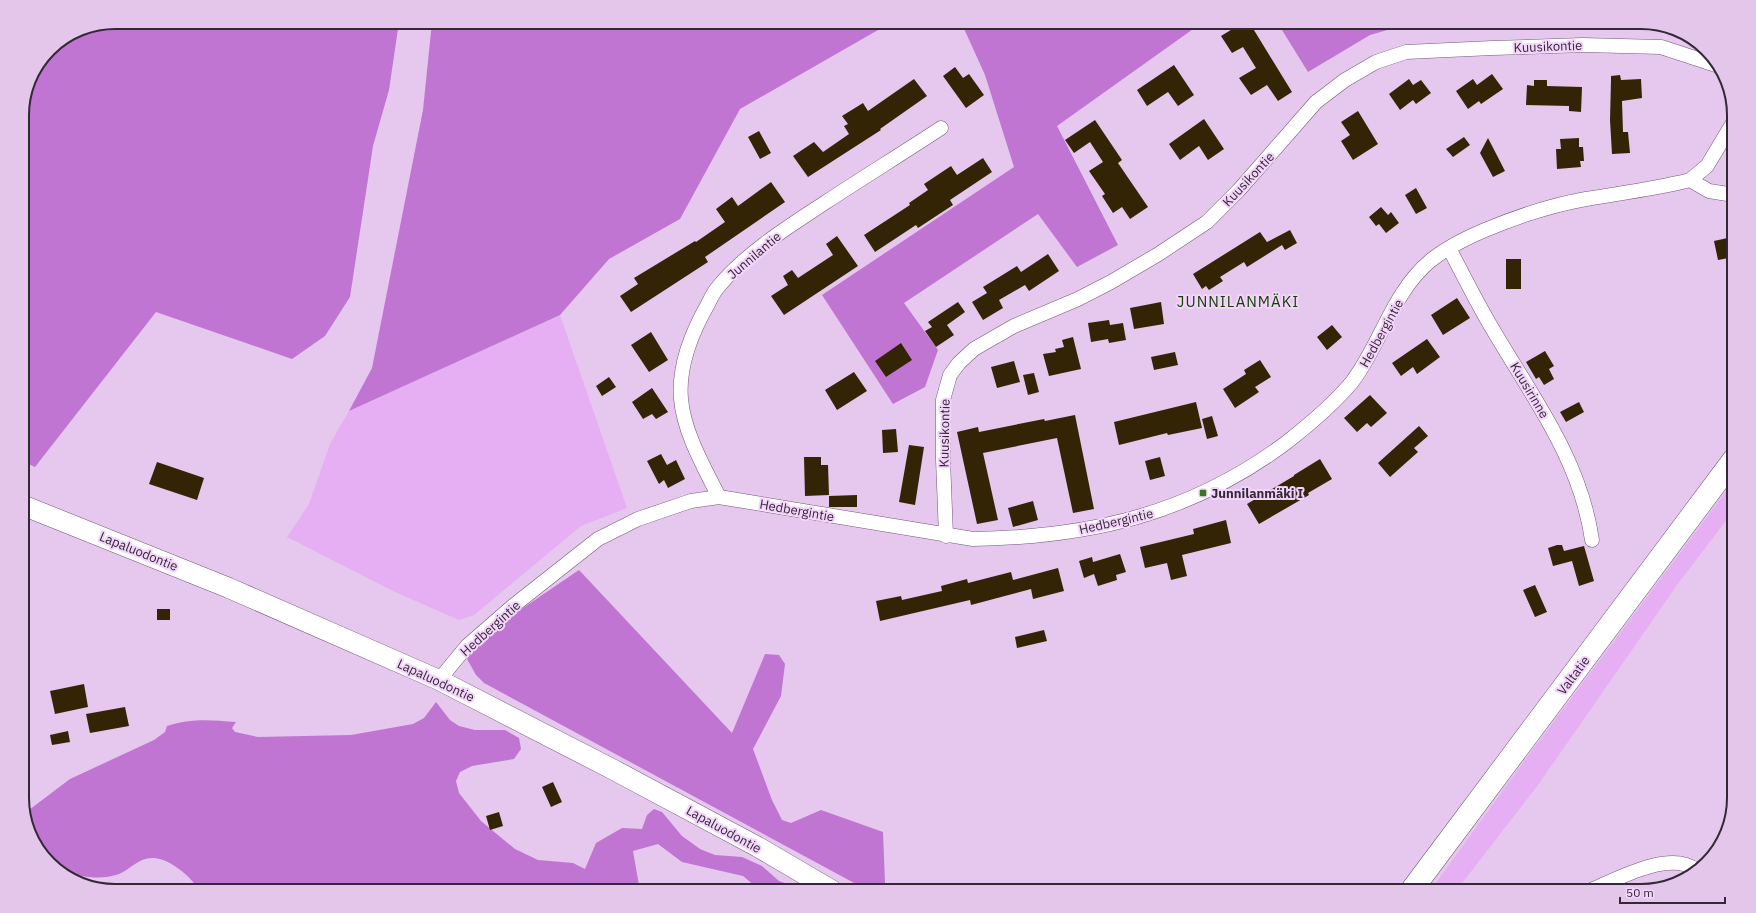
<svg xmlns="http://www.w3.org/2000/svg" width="1756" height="913" viewBox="0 0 1756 913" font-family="'IBM Plex Sans',sans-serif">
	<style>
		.green { fill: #e6aef3 }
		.forest { fill: #c075d2 }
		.building { fill: #342406 }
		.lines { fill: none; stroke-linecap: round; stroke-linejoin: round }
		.street-casing { stroke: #735779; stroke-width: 15 }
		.secondary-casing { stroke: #735779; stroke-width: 21 }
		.highway-casing { stroke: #735779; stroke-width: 23 }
		.street { stroke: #fff; stroke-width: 14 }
		.secondary { stroke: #fff; stroke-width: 20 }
		.highway { stroke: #fff; stroke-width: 22 }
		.poi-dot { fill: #32791d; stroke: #f3d4fb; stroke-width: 1.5 }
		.labels { text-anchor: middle; stroke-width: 4; stroke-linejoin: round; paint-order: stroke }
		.street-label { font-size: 13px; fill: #342836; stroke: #f3d4fb }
		.poi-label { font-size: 13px; font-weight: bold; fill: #342836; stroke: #f3d4fb; text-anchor: start }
		.quarter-label { font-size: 15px; letter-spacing: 1px; fill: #134105; stroke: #f3d4fb }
		.rim { fill: none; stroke: #342836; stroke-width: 2 }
	</style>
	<rect width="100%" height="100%" fill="#e6c7ee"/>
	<!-- green -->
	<path class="green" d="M560,315L627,508L581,526L474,615L459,620L393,591L287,537L309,504L330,444L349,411Z
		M1734,481V510L1677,585L1538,785L1456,891H1430L1528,756Z"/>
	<!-- forest -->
	<path class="forest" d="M115,22H399L389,90L373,146L350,297L325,336L292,359L156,312L35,467L22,461V266L26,255L22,254V109L31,74L49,49L79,29Z
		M432,22H892L740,109L680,219L609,259L560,315L349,411L372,368L423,110Z
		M961,22H1203L1057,126L1118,245L1077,267L1038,214L904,303L938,350L925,387L893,404L822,295L1014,167L985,75Z
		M1277,22H1415L1370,35L1308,72Z
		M579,570L732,733L765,654L779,655L785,664L781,696L753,749L772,800L782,820L791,823L821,810L883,832L885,883L897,891H869L484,683L476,675L467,659L488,632Z
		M436,702L450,720L459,726L475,730H505L519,738L521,749L514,759L472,766L460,772L456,781L459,793L481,821L515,849L538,860L573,863L585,869L596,843L622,828L642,829L647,815L654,809L662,812L682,836L700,849L715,855L742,857L762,866L779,881L807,891H761L743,876L682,862L658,844L633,851L640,891H200C192,878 171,859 154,858C139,857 131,869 119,874C94,883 60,874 43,855C33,843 30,827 25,813L70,779L154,740L165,732L167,726C191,718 211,720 236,722L232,728L235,732L258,737L351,735L413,724L424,718Z
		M974,884L991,891H971Z"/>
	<!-- building -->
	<path class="building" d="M1244,22H1249L1292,92L1278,101L1267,85L1251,95L1239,78L1256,68L1243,47L1232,53L1221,36Z
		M1174,65L1194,95L1178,106L1168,92L1147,106L1137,90Z
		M955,67L963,78L969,74L984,95L966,108L943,76Z
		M1492,74L1503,89L1481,104L1479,101L1468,109L1456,91L1473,79L1477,85Z
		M1620,75L1621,80L1641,79L1642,98L1622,101L1623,132H1628L1630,153L1612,154L1610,120L1611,80V76Z
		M914,79L927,96L880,129L881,130L808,177L793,156L814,142L823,152L849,134L844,126L848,124L842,116L863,103L868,111Z
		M1409,79L1413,85L1421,80L1431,93L1416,104L1413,100L1400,110L1389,94Z
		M1534,80H1547V86L1582,87L1581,112L1569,111V106L1526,105L1527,85L1534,86Z
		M1358,111L1378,144L1353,160L1341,141L1350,135L1341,122Z
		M1204,119L1224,149L1208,160L1199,146L1180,160L1169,144Z
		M1095,120L1122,160L1118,163L1148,207L1130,219L1122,207L1113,213L1102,196L1105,194L1089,171L1103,162L1090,142L1074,153L1065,140Z
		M759,131L771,153L760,159L748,137Z
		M1464,137L1470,145L1453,157L1446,149Z
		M1488,138L1505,171L1493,177L1480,153Z
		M1579,138V147H1583L1584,161H1580L1581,167L1557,169L1556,149H1561L1560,139Z
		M983,158L992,172L950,200L953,205L918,228L916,225L875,252L864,235L910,205L909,203L928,190L924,184L951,166L957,175Z
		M771,182L785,202L705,257L708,262L631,312L620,296L638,284L634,278L695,241L696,242L725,222L716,209L732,197L738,206Z
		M1416,188L1427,208L1416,214L1405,195Z
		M1381,207L1388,215L1391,212L1399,223L1386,233L1379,224L1376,226L1369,217Z
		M1290,230L1297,243L1285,250L1282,245L1247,267L1244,262L1220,277L1223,281L1209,290L1206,286L1202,289L1193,274L1260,232L1267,242Z
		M837,236L858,266L784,315L771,296L788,285L783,276L792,270L798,278L833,255L826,244Z
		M1732,237L1734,242V257L1718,260L1714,241Z
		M1048,254L1059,271L1029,291L1025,285L999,300L1003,308L983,320L972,302L987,293L983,287L1017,266L1021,272Z
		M1506,259H1521V289H1506Z
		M1457,298L1470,318L1443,335L1431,315Z
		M958,302L965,312L947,325L954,335L936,347L925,331L932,327L928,322Z
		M1161,302L1164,324L1134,329L1130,308Z
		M1109,320L1110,325L1123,323L1126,340L1109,343L1108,339L1091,342L1088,323Z
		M1332,325L1342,337L1327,350L1317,337Z
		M651,332L668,360L649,372L631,345Z
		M1073,337L1081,369L1049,376L1043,354L1056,352L1055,349L1064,347L1062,340Z
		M1427,339L1440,357L1417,374L1413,367L1401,376L1392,363Z
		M901,343L912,360L886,377L875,361Z
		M1545,351L1554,366L1549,369L1554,379L1544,385L1539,377L1536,379L1526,362Z
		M1175,352L1178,365L1154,370L1151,357Z
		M1260,360L1271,377L1255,387L1259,392L1235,408L1223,389L1246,374L1244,370Z
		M1014,361L1020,382L997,388L991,367Z
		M854,372L867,391L837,410L825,390Z
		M1034,373L1039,392L1028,395L1023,375Z
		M609,377L616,387L602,396L596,386Z
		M652,388L668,412L656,419L652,414L643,419L632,402Z
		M1370,395L1387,413L1371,427L1367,423L1357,432L1344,418Z
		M1196,402L1202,428L1168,435L1167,433L1119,445L1114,422Z
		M1579,402L1584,412L1566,422L1560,412Z
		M1075,415L1094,509L1073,513L1057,438L983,453L998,520L977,524L957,432L978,427L979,432L1044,419L1045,421Z
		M1212,416L1218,436L1207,439L1202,419Z
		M1419,426L1428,436L1414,448L1418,452L1390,477L1378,463Z
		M896,429L898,452L883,453L882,430Z
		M909,445L924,447L915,505L899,502Z
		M661,454L667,465L676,460L685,479L668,488L664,480L659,484L647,461Z
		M804,457H821V465H828L829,495L805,496Z
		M1160,457L1165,476L1150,480L1145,461Z
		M1320,459L1332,479L1308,493L1309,495L1259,524L1247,504L1294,476V475Z
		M157,462L204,478L197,500L149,484Z
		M857,495V507H829V496Z
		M1033,501L1038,520L1013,527L1008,508Z
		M1226,520L1231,543L1182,555L1187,576L1171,580L1167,563L1145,568L1140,547L1194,534L1193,529Z
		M1557,545H1562L1564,551L1584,546L1594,581L1579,586L1572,561L1553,566L1548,548Z
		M1120,554L1126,572L1116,575L1117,580L1098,586L1094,574L1084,578L1079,561L1092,557L1093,562Z
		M1058,568L1064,591L1033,599L1031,589L971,605L970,600L880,621L876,601L901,596L902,600L942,591L941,586L967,579L968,583L1011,572L1013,580Z
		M1535,585L1547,612L1535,617L1523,590Z
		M157,609H170V620H157Z
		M1044,630L1047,641L1017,648L1015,637Z
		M84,684L88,707L55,714L50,691Z
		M125,707L129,726L90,733L86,714Z
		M68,731L70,742L52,745L50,735Z
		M553,782L562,802L551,807L542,787Z
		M499,812L503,826L490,830L486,816Z"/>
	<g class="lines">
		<defs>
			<path id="street" d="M1690,180L1707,166L1734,121
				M1449,248C1462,273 1475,299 1489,323C1530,394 1580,457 1592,540
				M719,497C704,467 684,433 681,399C678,365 692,332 708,304C711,298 714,291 719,286C746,253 791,225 826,202C864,177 903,153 941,128
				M946,536L943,459V400L950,375L959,363L974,349L1014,326L1078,299L1111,282L1157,255L1207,222L1239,190L1316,102L1345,80L1376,62L1406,52L1492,48L1583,45L1661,47L1719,66
				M439,680L467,646L513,606L598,539L638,519L691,501L719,497L973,539C1091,537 1191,514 1287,442C1310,424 1333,405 1352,382C1381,344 1392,293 1430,261C1446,248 1466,238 1485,230C1516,217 1552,205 1586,199C1621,193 1655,189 1690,180L1709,191L1734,195
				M1589,891C1615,880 1670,849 1696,870"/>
			<path id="secondary" d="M22,505L229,588L439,680L614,770L758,847L833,891"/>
			<path id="highway" d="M1411,891L1734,459"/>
		</defs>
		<!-- street casing -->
		<use href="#street" class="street-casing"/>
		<!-- secondary casing -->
		<use href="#secondary" class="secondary-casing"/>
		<!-- highway casing -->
		<use href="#highway" class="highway-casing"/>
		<!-- street -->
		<use href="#street" class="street"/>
		<!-- secondary -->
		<use href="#secondary" class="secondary"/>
		<!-- highway -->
		<use href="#highway" class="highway"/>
	</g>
	<!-- markers -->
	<rect class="poi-dot" x="1199" y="489" width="8" height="8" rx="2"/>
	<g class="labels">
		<!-- street labels -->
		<g class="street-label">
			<text transform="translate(1548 46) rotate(-2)" y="5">Kuusikontie</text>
			<text transform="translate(1248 179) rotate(-47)" y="5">Kuusikontie</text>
			<text transform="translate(754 255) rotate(-40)" y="5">Junnilantie</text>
			<text transform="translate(1381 333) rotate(-61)" y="5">Hedbergintie</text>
			<text transform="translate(1530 390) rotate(59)" y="5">Kuusirinne</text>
			<text transform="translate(944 433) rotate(-89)" y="5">Kuusikontie</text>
			<text transform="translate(797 510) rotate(10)" y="5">Hedbergintie</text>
			<text transform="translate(1116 521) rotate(-13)" y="5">Hedbergintie</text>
			<text transform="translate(139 551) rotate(22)" y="5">Lapaluodontie</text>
			<text transform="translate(490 628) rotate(-42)" y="5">Hedbergintie</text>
			<text transform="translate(1573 675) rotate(-53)" y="5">Valtatie</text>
			<text transform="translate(436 680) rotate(25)" y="5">Lapaluodontie</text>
			<text transform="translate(724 829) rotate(29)" y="5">Lapaluodontie</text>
		</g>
		<!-- poi labels -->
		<g class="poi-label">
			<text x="1211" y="498">Junnilanmäki I</text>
		</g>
		<!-- quarter labels -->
		<g class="quarter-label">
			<text x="1238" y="307">JUNNILANMÄKI</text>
		</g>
	</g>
	<!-- crop -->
	<path d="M0 0H1756V913H0ZM115 29H1641A86 86 0 0 1 1727 115V798A86 86 0 0 1 1641 884H115A86 86 0 0 1 29 798V115A86 86 0 0 1 115 29Z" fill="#e4c6eb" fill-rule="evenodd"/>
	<path class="rim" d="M115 29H1641A86 86 0 0 1 1727 115V798A86 86 0 0 1 1641 884H115A86 86 0 0 1 29 798V115A86 86 0 0 1 115 29Z"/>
	<!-- scale -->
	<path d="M1620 897v6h105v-6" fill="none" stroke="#342836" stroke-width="2"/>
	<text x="1626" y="897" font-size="12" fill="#342836" stroke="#f3d4fb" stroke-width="3" paint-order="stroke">50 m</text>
</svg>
